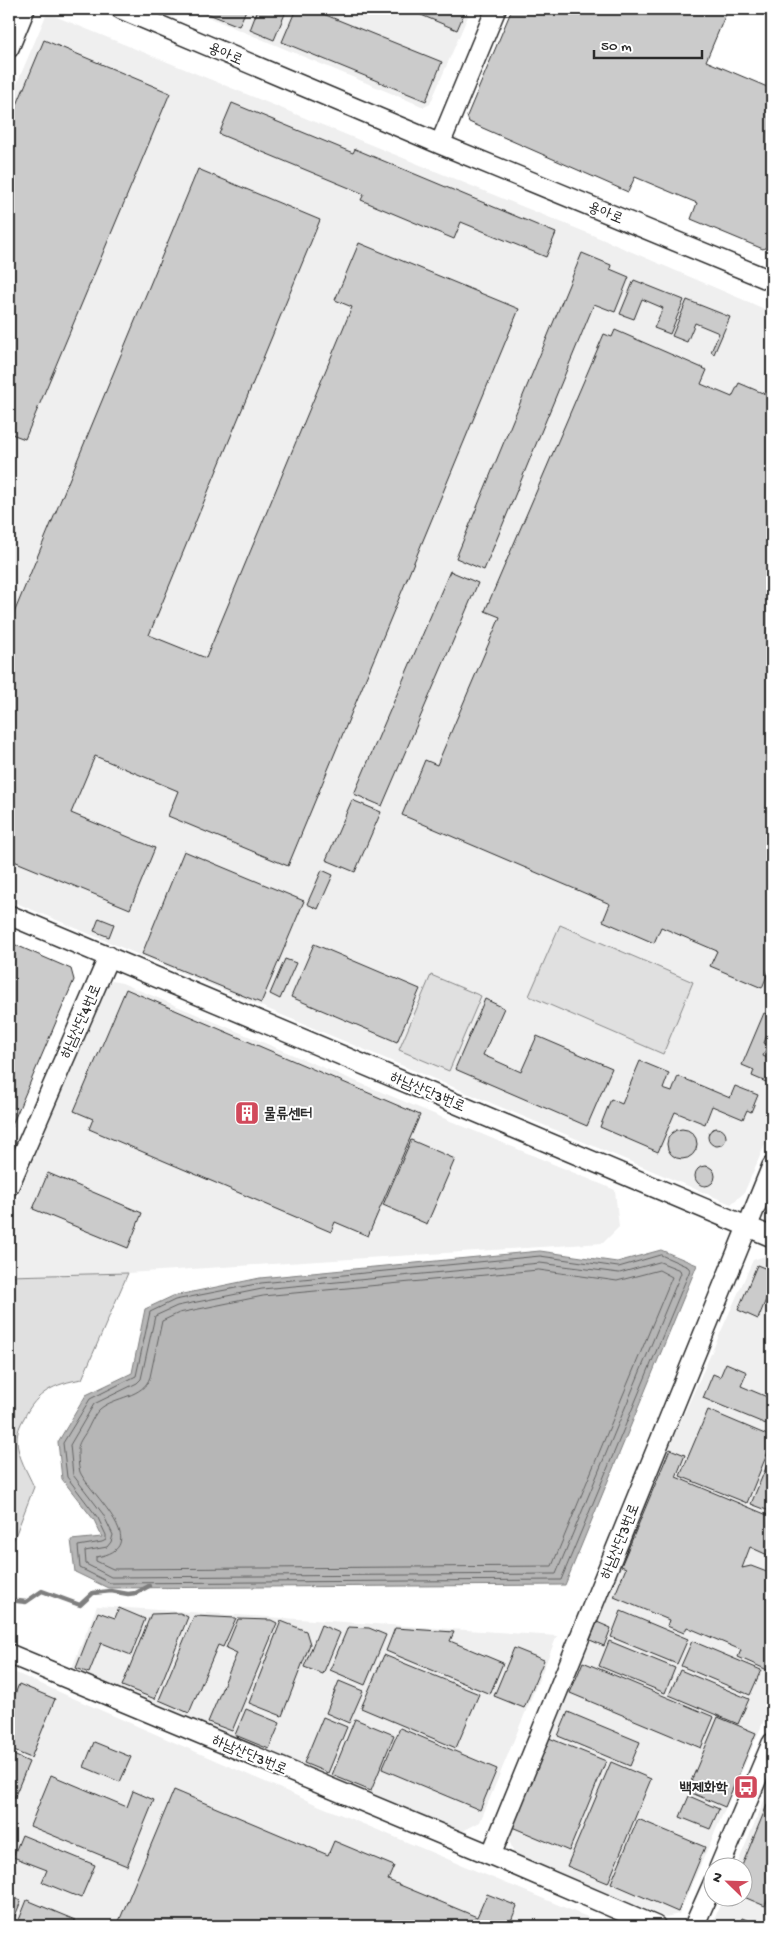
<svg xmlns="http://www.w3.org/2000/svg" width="781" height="1935" viewBox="0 0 781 1935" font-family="'Gochi Hand','Poor Story',sans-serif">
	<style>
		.built { fill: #efefef }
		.green { fill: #e0e0e0; stroke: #868686 }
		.water { fill: #b6b6b6; stroke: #7e7e7e }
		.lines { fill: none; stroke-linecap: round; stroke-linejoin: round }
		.shore { stroke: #636363; stroke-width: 1 }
		.stream { stroke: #7e7e7e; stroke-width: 4.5 }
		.building { fill: #cbcbcb; stroke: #2b2b2b }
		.minor-casing { stroke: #2b2b2b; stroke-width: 22 }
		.minor { stroke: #fff; stroke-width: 19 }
		.labels { text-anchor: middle; stroke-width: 4; stroke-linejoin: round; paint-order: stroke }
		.street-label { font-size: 15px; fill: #2b2b2b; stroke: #fff }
		.poi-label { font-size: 15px; font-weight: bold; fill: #2b2b2b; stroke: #fff; text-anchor: start }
	</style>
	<rect width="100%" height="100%" fill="#fff"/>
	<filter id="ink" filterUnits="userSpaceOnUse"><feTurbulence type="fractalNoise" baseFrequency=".02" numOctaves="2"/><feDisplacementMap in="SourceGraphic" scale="10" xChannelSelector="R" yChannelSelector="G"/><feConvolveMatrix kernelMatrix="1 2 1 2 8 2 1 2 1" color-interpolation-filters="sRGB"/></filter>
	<g filter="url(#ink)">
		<!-- built -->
		<path class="built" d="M189,9H471L430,104L424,107Z
			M47,13L590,234L772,312V1128L744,1193L731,1204L9,900V102Z
			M112,981L122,983L615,1190L619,1227L603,1243L128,1273L9,1276V1217L98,1005L106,987Z
			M765,1256L772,1259V1702L679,1914L665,1917L514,1854L507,1834L675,1434L753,1260Z
			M97,1606L557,1636L480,1822L459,1833L71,1670Z
			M9,1670L320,1806L609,1926H9Z
			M772,1782V1926H711L723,1898H744V1868L736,1867Z"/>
		<!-- green -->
		<path class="green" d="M560,925L693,982L663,1054L529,996Z
			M431,975L481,996L449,1071L399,1050Z
			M128,1273L82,1379C54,1384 37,1392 24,1418C20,1425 17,1432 17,1440C17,1456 28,1473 34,1487L9,1552V1276Z"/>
		<!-- water -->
		<path class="water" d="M661,1250L697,1265L565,1585L108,1588L75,1572L71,1540L102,1537L94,1520L62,1479L58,1442L86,1395L132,1373L145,1309L173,1296L260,1278L540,1251L617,1262Z"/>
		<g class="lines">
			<!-- shore -->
			<path class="shore" d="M661,1255L688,1267L690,1270L561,1580L110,1583L80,1568L78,1546L102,1542L106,1540V1535L98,1518L67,1477L63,1443L90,1399L136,1376L150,1312L175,1300L261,1283L540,1256L618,1267Z
				M660,1262L680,1270L681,1273L556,1574L111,1577L86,1564L85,1551L107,1547L111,1542L113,1535L103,1514L73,1475L70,1445L94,1404L137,1383L141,1379L155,1316L177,1306L262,1289L540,1263L619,1273Z
				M539,1270L617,1281L659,1270L672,1277L552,1566L113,1569L96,1561V1557C156,1548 89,1493 80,1472C78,1466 78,1455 78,1449C78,1443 83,1437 86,1432C90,1425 94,1414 100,1409C115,1396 143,1398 150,1377L162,1321L179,1313L263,1296Z"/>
			<!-- stream -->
			<path class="stream" d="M9,1600L26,1602L42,1591L80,1605L93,1593L111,1591L128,1594L136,1593L149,1586"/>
		</g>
		<!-- building -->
		<path class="building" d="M208,9H242L246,10L239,26L206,13Z
			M258,9H287L274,40L250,30Z
			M296,9H311L442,62L426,101L282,42Z
			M407,9H466L457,30Z
			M512,9H728L706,61L772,89V240L770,245L763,249L691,219L697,203L635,177L628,192L469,122L467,116Z
			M44,40L170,93L25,439L9,433V124Z
			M232,103L353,153L355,149L556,233L546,257L461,222L454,239L361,200L364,194L219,134Z
			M198,169L320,220L149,635L206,658L352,307L335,300L359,243L519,309L288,866L168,816L178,791L95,756L71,813L155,848L130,909L9,859V625Z
			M582,253L611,265L610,269L629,277L615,312L594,304L484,570L456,558Z
			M634,280L684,300L670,334L654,328L663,308L642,299L634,319L620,314Z
			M687,300L730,317L714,354L711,352L719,333L695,323L687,342L672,336Z
			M615,330L707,370L701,384L732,397L739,383L772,397V963L762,988L710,966L717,951L661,927L654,943L603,921L610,904L402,815L425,760L437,765L500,617L485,611L604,334L612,337Z
			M450,571L478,583L382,806L354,794Z
			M352,800L381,812L355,872L326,860Z
			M184,851L304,901L261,1003L142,954Z
			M322,870L333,875L318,909L307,904Z
			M99,918L114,924L109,937L94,931Z
			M9,942L71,969L74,980L9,1132Z
			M314,944L420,989L397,1042L291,997Z
			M285,959L296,963L280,999L270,994Z
			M126,989L420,1115L368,1236L335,1222L331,1232L89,1129L93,1119L74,1111Z
			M485,999L504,1008L483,1055L521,1072L537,1036L612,1068L587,1126L455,1069Z
			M764,1013L772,1016V1022L764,1043L768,1045L763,1056L772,1060V1067L766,1082L752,1076L754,1070L742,1065Z
			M640,1061L669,1073L663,1089L672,1092L678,1076L730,1098L735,1086L758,1095L751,1112L747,1110L743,1119L712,1106L705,1124L675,1112L658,1152L600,1127L611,1099L622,1104Z
			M708 1137a9 9 0 1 1 18 0a9 9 0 1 1-18 0Z
			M667 1144a15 15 0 1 1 30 0a15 15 0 1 1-30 0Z
			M411,1140L455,1159L427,1224L383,1205Z
			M695 1176a10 10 0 1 1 20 0a10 10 0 1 1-20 0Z
			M48,1173L142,1213L128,1248L33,1209Z
			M757,1265L772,1271V1285L758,1319L738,1310Z
			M726,1363L747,1372L741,1386L772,1399V1410L766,1424L703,1398L713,1374L720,1377Z
			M708,1410L772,1437V1442L747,1503L680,1476Z
			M670,1449L685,1455L676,1477L772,1517V1557L750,1547L742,1568L751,1566L772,1574V1672L738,1657L741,1650L687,1627L684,1633L667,1626L669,1620L614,1597L626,1568L621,1566Z
			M772,1453V1512L751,1504Z
			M119,1608L145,1619L131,1655L101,1643L89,1673L76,1668L98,1612L115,1618Z
			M621,1611L688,1639L677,1664L611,1637Z
			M180,1613L188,1617L155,1699L122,1686L151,1614Z
			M194,1616L236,1618L223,1647L218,1645L189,1713L159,1700Z
			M238,1619L271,1620L277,1623L232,1731L208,1722L237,1653L226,1648Z
			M281,1621L306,1631L310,1644L282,1716L249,1703Z
			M597,1622L611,1628L604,1646L590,1640Z
			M321,1625L340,1633L323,1674L304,1667Z
			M348,1627L369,1628L386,1635L365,1685L330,1670Z
			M395,1628L454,1632L450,1641L503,1663L490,1694L386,1651Z
			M609,1641L675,1668L665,1693L599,1666Z
			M692,1641L761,1670L750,1695L681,1666Z
			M514,1648L544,1660L524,1708L494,1696Z
			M384,1655L479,1694L456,1748L361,1708Z
			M583,1662L714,1717L701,1748L570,1693Z
			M680,1670L749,1699L738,1724L669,1695Z
			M339,1681L363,1691L349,1723L326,1713Z
			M19,1684L55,1699L31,1758L9,1749V1709Z
			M246,1709L280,1723L269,1749L235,1735Z
			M568,1712L640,1742L630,1766L558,1736Z
			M323,1717L347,1727L328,1773L304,1763Z
			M718,1717L756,1733L725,1807L687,1791Z
			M355,1719L394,1735L371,1791L332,1775Z
			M400,1728L497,1769L480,1810L382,1769Z
			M549,1738L606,1761L569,1851L512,1827Z
			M94,1742L131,1757L120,1782L84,1767Z
			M9,1753L29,1762L9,1810Z
			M611,1762L651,1779L608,1883L567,1866Z
			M51,1775L127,1807L133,1791L154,1800L127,1866L30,1826Z
			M174,1790L328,1855L334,1841L394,1866L388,1880L477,1917L487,1894L517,1906L509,1926H117Z
			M772,1793V1888L765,1906L744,1897V1868H741Z
			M689,1796L719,1809L710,1829L680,1817Z
			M638,1819L705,1847L678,1912L611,1883Z
			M22,1835L95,1865L81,1898L42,1882L47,1870L13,1857Z
			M9,1896L21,1901L13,1921L9,1919Z
			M27,1900L75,1920L72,1926H34L19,1920Z
			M742,1918L762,1926H739Z"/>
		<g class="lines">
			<defs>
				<path id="minor" d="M121,9L440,144L772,281
					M9,48L25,9
					M440,144L496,9
					M9,915L772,1237
					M9,1186L109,956
					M9,1654L491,1855L656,1926
					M491,1855L772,1166
					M719,1868L772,1743
					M694,1926L714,1881"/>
			</defs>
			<!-- minor casing -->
			<use href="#minor" class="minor-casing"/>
			<!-- minor -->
			<use href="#minor" class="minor"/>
		</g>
	</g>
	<!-- icons -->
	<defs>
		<symbol id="building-square" viewBox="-11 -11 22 22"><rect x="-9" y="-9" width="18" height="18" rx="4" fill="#d1495b" stroke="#fff"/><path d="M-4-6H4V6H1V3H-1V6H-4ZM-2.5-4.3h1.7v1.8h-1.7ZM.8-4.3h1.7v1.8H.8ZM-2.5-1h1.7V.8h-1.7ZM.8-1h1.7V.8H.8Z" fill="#fff"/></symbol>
		<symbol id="bus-square" viewBox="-11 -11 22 22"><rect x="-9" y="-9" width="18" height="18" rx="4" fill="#d1495b" stroke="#fff"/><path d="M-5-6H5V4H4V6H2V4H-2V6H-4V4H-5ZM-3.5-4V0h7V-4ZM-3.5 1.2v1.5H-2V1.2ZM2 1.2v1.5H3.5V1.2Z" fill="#fff"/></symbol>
	</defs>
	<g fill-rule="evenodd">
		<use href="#building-square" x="233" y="1099" width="28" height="28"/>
		<use href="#bus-square" x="732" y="1773" width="28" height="28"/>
	</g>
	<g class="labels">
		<!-- street labels -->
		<g class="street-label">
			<text transform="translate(226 53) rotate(23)" y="5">용아로</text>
			<text transform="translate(606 212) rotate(22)" y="5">용아로</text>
			<text transform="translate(80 1021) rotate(-66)" y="5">하남산단4번로</text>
			<text transform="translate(428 1091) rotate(23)" y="5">하남산단3번로</text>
			<text transform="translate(619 1541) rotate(-68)" y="5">하남산단3번로</text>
			<text transform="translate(250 1754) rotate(23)" y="5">하남산단3번로</text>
		</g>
		<!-- poi labels -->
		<g class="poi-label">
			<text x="264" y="1118">물류센터</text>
			<text x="728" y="1792" text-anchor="end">백제화학</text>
		</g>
	</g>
	<!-- margin -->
	<rect width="781" height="1935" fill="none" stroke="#fff" stroke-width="30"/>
	<rect x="15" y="15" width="751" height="1905" fill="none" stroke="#2b2b2b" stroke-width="2" filter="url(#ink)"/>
	<!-- north arrow -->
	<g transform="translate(728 1882) rotate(293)"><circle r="24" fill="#ffffff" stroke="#aaaaaa"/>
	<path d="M0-4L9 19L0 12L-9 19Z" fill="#d1495b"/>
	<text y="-8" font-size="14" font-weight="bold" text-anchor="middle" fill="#2b2b2b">N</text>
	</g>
	<!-- scale -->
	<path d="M594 50v8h108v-8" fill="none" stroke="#2b2b2b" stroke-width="2.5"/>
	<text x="601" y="50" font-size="15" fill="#2b2b2b" stroke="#ffffff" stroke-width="4" paint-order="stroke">50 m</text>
</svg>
